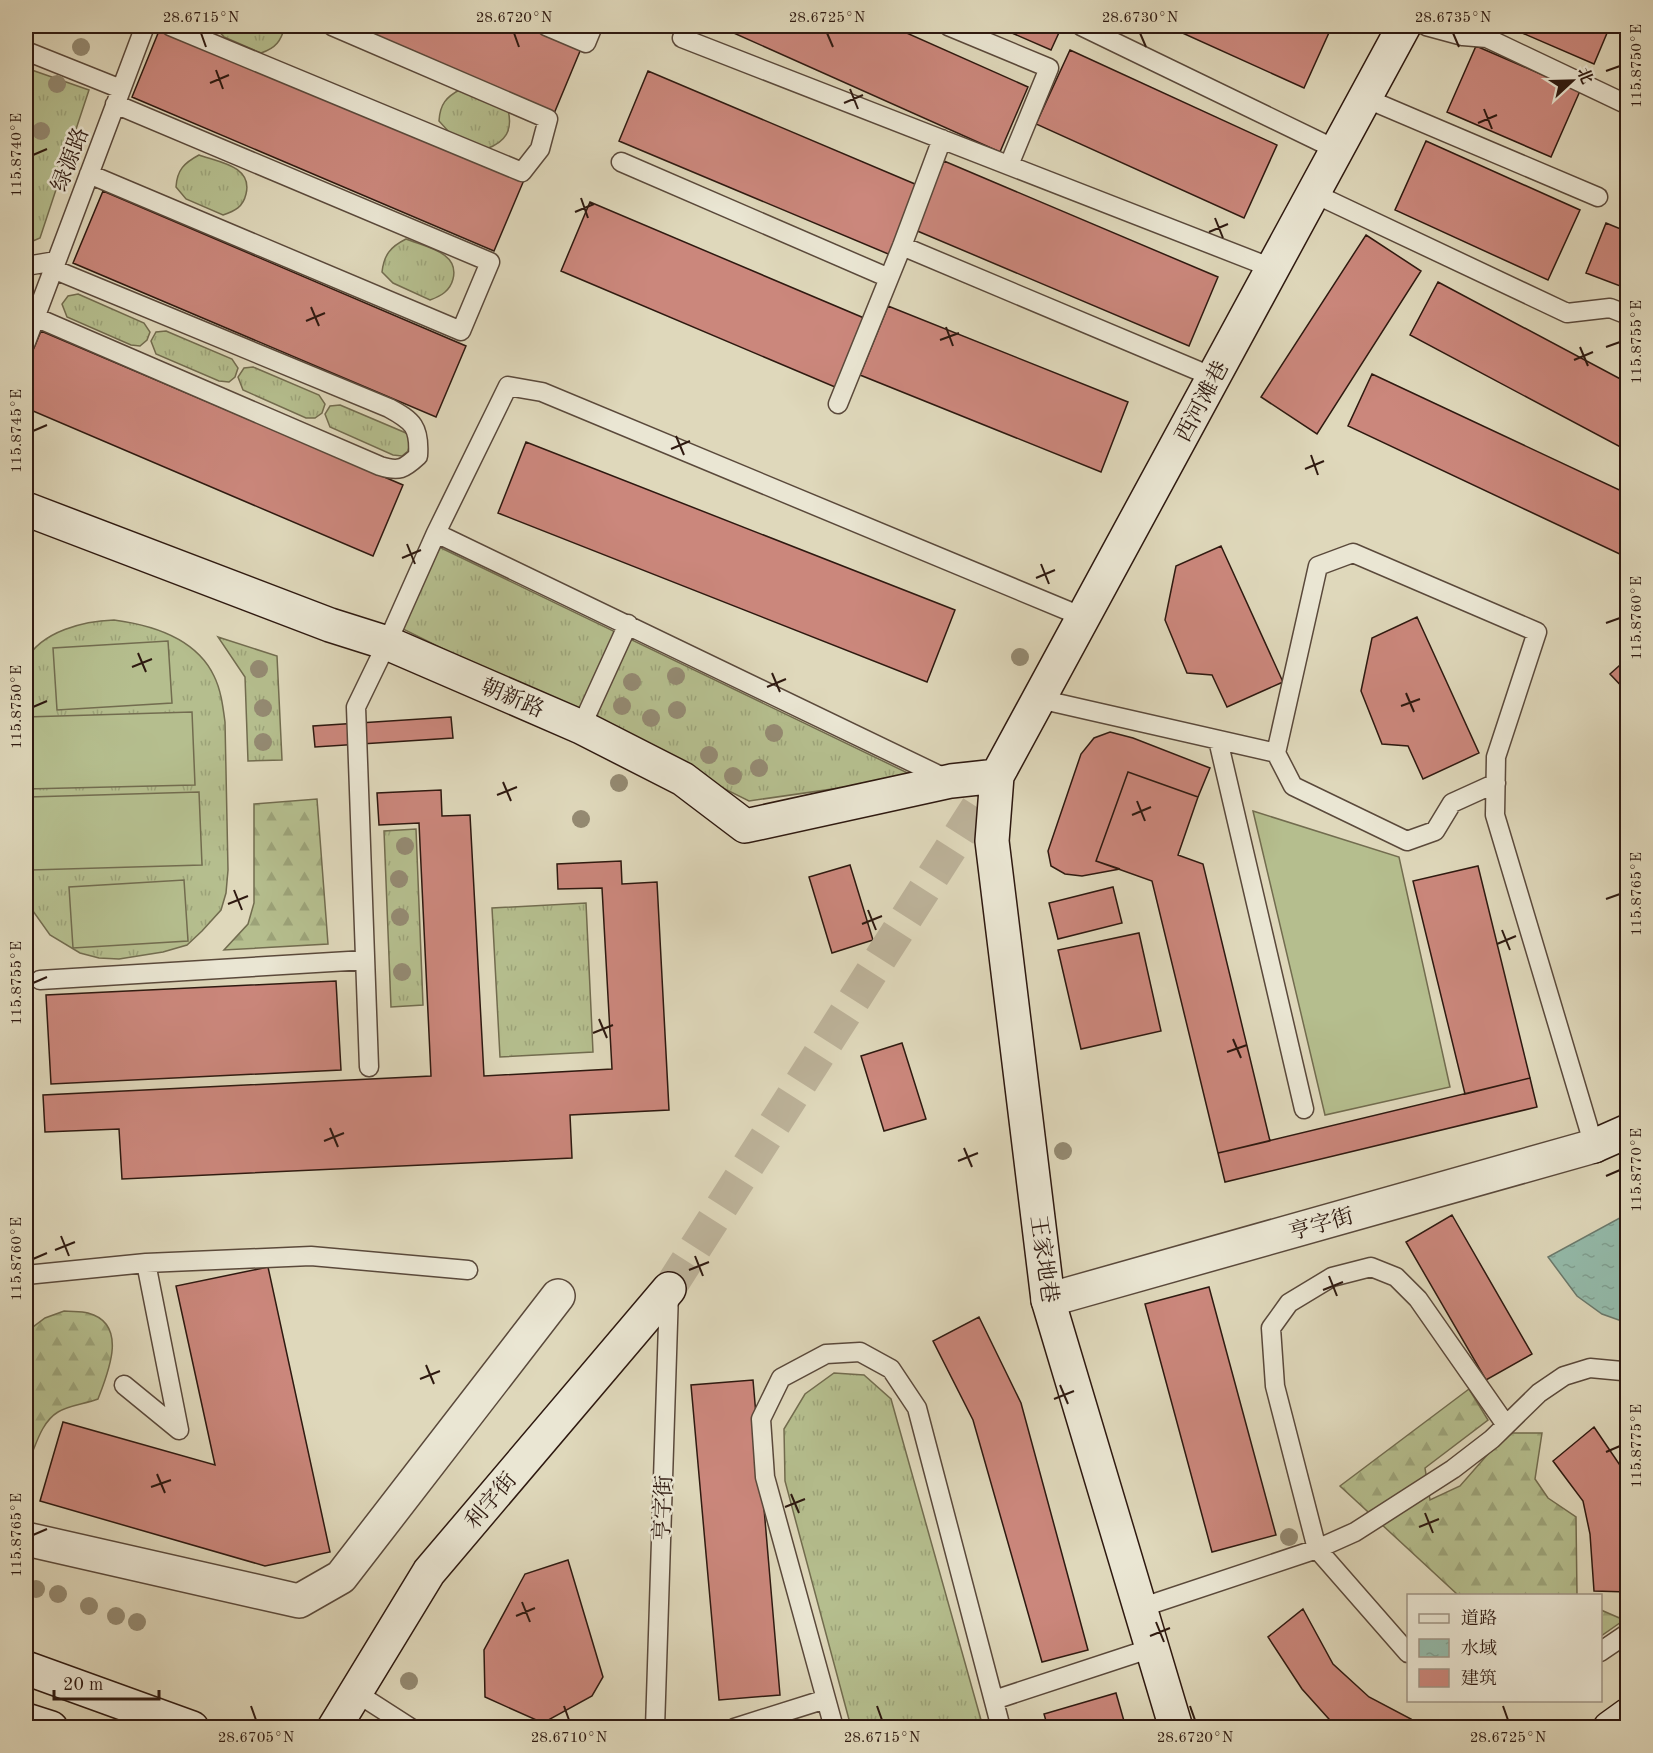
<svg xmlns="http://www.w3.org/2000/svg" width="1653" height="1753" viewBox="0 0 1653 1753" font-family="'Old Standard TT','Noto Serif SC',serif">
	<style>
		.grass { fill: url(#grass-tufts); stroke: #726c4f; stroke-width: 1.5 }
		.forest { fill: url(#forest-firs); stroke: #726c4f; stroke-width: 1.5 }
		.garden { fill: #b5be8e; stroke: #726c4f; stroke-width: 1.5 }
		.water { fill: url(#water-ripples); stroke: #6b7a6d; stroke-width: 1.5 }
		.building { fill: #cb877c; stroke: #2e1910; stroke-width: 1.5 }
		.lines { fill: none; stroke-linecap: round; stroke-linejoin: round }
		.secondary-tunnel { stroke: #bcb299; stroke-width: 33; stroke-dasharray: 33 16; stroke-linecap: butt }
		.lane-casing { stroke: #5a493b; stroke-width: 21 }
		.street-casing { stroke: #5a493b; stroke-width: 36 }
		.secondary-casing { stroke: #2e1910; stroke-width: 36 }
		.lane { stroke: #eae6d3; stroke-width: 18 }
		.street { stroke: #eae6d3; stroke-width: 33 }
		.secondary { stroke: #eae6d3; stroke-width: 33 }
		.tree { fill: #948a72 }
		.ticks { fill: none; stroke: #2e1910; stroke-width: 2 }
		.labels { text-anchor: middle; stroke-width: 5; stroke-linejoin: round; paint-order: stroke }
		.street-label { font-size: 22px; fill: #2e1910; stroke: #eae6d3 }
		.neatline { fill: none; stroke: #2e1910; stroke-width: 2 }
		.ticks-label { font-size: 15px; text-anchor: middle; fill: #2e1910 }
	</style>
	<defs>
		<pattern id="grass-tufts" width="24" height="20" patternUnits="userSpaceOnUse" patternTransform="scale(1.5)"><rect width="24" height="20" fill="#b5be8e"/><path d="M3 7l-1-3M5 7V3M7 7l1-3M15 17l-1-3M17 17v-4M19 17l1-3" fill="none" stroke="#9ca379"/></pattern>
		<pattern id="forest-firs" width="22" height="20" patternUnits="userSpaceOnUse" patternTransform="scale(1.5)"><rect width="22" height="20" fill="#b5be8e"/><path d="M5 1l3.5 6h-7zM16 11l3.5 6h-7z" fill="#9ca379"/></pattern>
		<pattern id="water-ripples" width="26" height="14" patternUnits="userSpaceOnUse" patternTransform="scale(1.5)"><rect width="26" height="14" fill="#94bbab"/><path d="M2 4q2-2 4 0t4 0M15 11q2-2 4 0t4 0" fill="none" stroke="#80a092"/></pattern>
	</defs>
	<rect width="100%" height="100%" fill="#dfd8bb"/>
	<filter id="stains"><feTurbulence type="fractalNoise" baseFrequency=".00333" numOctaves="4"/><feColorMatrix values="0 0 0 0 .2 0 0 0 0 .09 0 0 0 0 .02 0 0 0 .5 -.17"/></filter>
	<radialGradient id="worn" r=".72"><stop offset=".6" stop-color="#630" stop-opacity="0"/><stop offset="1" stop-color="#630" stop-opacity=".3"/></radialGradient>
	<!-- grass -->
	<path class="grass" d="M214,26H285C281,41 276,48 261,53L224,37Z
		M26,68L89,90L40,238L26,244Z
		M461,89L508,110C513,130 506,142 486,149L449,132L439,121C440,104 446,97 461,89Z
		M199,155C218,162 253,166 246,194C243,207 235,211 223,215L186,199L176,187C177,170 184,163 199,155Z
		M406,239C425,247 460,252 453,279C450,291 441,296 430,300L393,283L382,272C384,255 390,247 406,239Z
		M78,294L144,323L150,332L147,340L140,346L131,345L67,317L62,304L68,296Z
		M166,331L232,359L238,368L235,377L229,382L219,381L156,354L151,341L156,332Z
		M253,367L319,395L325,404L322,413L315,418H306L243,390L238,377L244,368Z
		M340,405L406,433L411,438L408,451L402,456L393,455L330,427L325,414L330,406Z
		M437,546L916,777L749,801L403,629Z
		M114,620C152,625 196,638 214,676C221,690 223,707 225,722L228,870L226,893L221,910L202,931L187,945L163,952L119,959L99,958L80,953L50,935L28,904L26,871V660C42,631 84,621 114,620Z
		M218,637L277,656L282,760L248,761L245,677Z
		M416,829L423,1005L391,1007L384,831Z
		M586,903L593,1052L500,1057L492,908Z
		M834,1373L864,1375L891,1399L983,1727H851L785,1481L784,1429L805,1394Z"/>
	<!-- forest -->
	<path class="forest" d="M317,799L328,944L224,950L248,924L254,903V804Z
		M64,1311C72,1312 81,1311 88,1313C129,1324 108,1373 98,1399C85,1404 69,1405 58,1412C43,1421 37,1441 31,1456L26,1454V1347L29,1330L45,1318Z
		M1469,1389L1488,1420L1425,1468L1430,1500L1460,1486L1488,1454L1511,1433H1542L1535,1479L1548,1498L1576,1517L1577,1595H1458L1340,1486Z
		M1601,1610L1624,1620L1601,1636Z"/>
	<!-- garden -->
	<path class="garden" d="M168,641L172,703L57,710L53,648Z
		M192,712L195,785L26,789V717Z
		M199,792L202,865L31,870L29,797Z
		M1253,811L1399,857L1450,1087L1325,1115Z
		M184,880L188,941L73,948L69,887Z"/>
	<!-- water -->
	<path class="water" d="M1627,1214V1323L1602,1314L1577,1296L1548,1257Z"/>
	<!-- building -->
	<path class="building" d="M161,26L524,180L494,251L132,97Z
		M341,26H539L583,44L553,116Z
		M718,26H891L1028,87L1000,152Z
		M996,26H1062L1051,50Z
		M1167,26H1332L1304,88Z
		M1506,26H1610L1594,64Z
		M1476,46L1580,91L1551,157L1447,112Z
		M1070,50L1277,145L1244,218L1036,124Z
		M648,71L922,187L893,256L619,141Z
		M1426,141L1580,210L1548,280L1395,210Z
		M944,161L1218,277L1189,346L915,230Z
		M103,191L466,346L436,417L73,263Z
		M590,202L864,318L835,387L561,271Z
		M1606,223L1628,232V289L1586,273Z
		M1366,235L1421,271L1317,434L1261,397Z
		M1438,282L1628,383V451L1410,335Z
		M888,306L1128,402L1101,472L860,375Z
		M41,331L403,485L373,556L26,408V367Z
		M1372,374L1628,494V550L1624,556L1348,426Z
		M526,442L955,610L927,682L498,513Z
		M1221,546L1283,682L1227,707L1212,675L1187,673L1165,620L1176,566Z
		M1417,617L1479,753L1423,779L1408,746L1382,744L1361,691L1372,638Z
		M1628,658V693L1610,674Z
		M451,717L453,738L315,747L313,726Z
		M1110,732L1133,738L1210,768L1198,797L1128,772L1096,861L1120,869L1082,876L1065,874L1051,866L1048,851L1081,754L1094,738Z
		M1128,772L1198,797L1178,855L1203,864L1270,1141L1218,1153L1152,881L1096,861Z
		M441,790L442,816L470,815L484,1076L612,1069L602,888L558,889L557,864L621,861L622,884L657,882L669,1110L570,1115L572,1158L122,1179L119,1129L45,1132L43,1095L431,1076L419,823L379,825L377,793Z
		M850,865L873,940L832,953L809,877Z
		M1478,866L1530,1078L1465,1094L1413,881Z
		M1113,887L1122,923L1058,939L1049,903Z
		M1139,933L1161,1031L1081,1049L1058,950Z
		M336,981L341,1070L51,1084L46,995Z
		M902,1043L926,1119L884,1131L861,1056Z
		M1530,1078L1537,1107L1225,1182L1218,1153Z
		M1452,1215L1532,1354L1486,1380L1406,1242Z
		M268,1267L330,1552L265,1566L40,1501L63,1422L215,1465L176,1286Z
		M1209,1287L1276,1535L1212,1552L1145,1304Z
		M979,1317L1021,1403L1088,1650L1042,1662L973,1420L933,1341Z
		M753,1380L780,1695L719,1700L691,1385Z
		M1594,1427L1628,1477V1592L1594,1591L1590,1534L1583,1501L1553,1461Z
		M568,1560L603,1677L592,1696L543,1723L485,1697L484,1650L525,1574Z
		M1303,1609L1333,1664L1369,1697L1411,1719L1405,1728H1337L1302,1689L1268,1637Z
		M1116,1693L1126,1728H1048L1044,1714Z"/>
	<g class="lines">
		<!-- secondary-tunnel -->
		<path class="secondary-tunnel" d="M669,1289L997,776"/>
		<defs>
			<path id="lane" d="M170,26L522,172L540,149L548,119L332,26
				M546,26L586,43L593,26
				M948,26L1049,68L1009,165
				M1081,26L1337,150
				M1426,26L1463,36L1487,38L1628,105
				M682,38L1272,268
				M26,51L121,89
				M1365,98L1598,197
				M621,162L889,278
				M89,174L461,331L490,262L115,104
				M1313,193L1567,313L1610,308L1628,315
				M902,246L1213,377
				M26,266L56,261
				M35,317L380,466C399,472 404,469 418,456C420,427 413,421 389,408L53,269
				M26,342L145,26
				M838,404L902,246L942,139
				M436,533L508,386L542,392L1083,617
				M1039,699L1276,753L1293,786L1407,841L1435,831L1452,803L1496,783
				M581,727L628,624
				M1218,740L1304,1109
				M1276,753L1318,566L1353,553L1537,632L1496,757L1495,815L1594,1146
				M40,980L365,960
				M369,1067L356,707L387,643L436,533L947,779
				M146,1263L311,1256L468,1270
				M26,1275L146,1263L179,1430L124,1385
				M1140,1608L1317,1549L1355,1532L1453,1469L1492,1439L1539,1393L1564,1376L1590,1368L1622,1371L1628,1374
				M1600,1652L1628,1633
				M1408,1653L1317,1549L1275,1386L1271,1328L1289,1303L1332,1277L1371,1267L1396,1277L1418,1299L1506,1425
				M355,1692L411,1728
				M994,1700L1152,1648
				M655,1728L669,1292
				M734,1728L826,1699
				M834,1728L765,1477L761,1419L781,1378L826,1354L860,1352L891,1369L917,1408L1001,1728"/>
			<path id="street" d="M1048,1300L1594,1146
				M26,1539L299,1601L341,1577L558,1296"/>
			<path id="secondary" d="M26,509L330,625L387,643L581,727L683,779L745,826L951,781L997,776
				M1594,1146L1628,1131
				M26,1668L192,1728
				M26,1720L51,1728
				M334,1728L429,1572L669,1289
				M1176,1728L1048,1300L992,841L997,776L1404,26
				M1610,1728L1628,1715"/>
		</defs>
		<!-- lane casing -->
		<use href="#lane" class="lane-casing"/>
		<!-- street casing -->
		<use href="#street" class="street-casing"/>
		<!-- secondary casing -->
		<use href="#secondary" class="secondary-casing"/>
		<!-- lane -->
		<use href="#lane" class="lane"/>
		<!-- street -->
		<use href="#street" class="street"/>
		<!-- secondary -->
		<use href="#secondary" class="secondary"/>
	</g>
	<!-- trees -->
	<g class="tree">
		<circle cx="81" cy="47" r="9"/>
		<circle cx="57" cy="84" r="9"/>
		<circle cx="41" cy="131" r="9"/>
		<circle cx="1020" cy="657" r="9"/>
		<circle cx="259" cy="669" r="9"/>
		<circle cx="676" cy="676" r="9"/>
		<circle cx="632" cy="682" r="9"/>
		<circle cx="622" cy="706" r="9"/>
		<circle cx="263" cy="708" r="9"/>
		<circle cx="677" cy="710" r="9"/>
		<circle cx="651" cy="718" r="9"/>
		<circle cx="774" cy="733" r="9"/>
		<circle cx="263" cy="742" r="9"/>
		<circle cx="709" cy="755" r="9"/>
		<circle cx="759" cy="768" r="9"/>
		<circle cx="733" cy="776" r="9"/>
		<circle cx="619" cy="783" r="9"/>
		<circle cx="581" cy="819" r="9"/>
		<circle cx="405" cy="846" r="9"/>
		<circle cx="399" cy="879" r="9"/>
		<circle cx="400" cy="917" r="9"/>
		<circle cx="402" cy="972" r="9"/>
		<circle cx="1063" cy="1151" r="9"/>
		<circle cx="1289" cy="1537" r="9"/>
		<circle cx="36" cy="1589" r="9"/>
		<circle cx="58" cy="1594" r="9"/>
		<circle cx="89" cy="1606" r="9"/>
		<circle cx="116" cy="1616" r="9"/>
		<circle cx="137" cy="1622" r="9"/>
		<circle cx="409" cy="1681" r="9"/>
	</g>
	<!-- ticks -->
	<path class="ticks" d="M201,33L206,47M514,33L519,47M827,33L833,47M1140,33L1146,47M1453,33L1459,47M216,70L223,89M1606,71L1620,66M210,83L229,75M850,89L858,109M844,103L863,95M1484,109L1492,129M1478,123L1497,115M33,155L47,149M581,198L588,218M575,212L594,204M1215,218L1223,238M1209,232L1228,224M311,307L319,326M306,321L325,313M946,327L953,346M940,340L959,333M1580,347L1588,366M1606,347L1620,342M1574,360L1593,352M33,431L47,425M676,436L684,455M671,449L690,441M1311,455L1318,475M1305,469L1324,461M407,544L415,564M402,558L421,550M1041,564L1049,584M1036,578L1055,570M1606,623L1620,618M138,653L146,672M132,667L152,659M772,673L780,692M767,687L786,679M1406,693L1414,712M1401,706L1420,699M33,707L47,701M503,782L511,801M497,795L517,787M1137,801L1145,821M1132,815L1151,807M234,890L242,910M1606,899L1620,894M228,904L248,896M868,910L876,930M862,924L882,916M1502,930L1510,950M1497,944L1516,936M33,983L47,977M599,1019L607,1038M593,1033L613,1025M1233,1039L1241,1058M1227,1052L1247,1045M330,1128L338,1147M324,1141L344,1133M964,1148L972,1167M958,1161L978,1153M1606,1176L1620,1170M61,1236L69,1256M55,1250L75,1242M695,1256L703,1276M33,1259L47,1253M689,1270L709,1262M1329,1276L1337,1296M1323,1290L1343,1282M426,1365L434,1384M420,1379L440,1371M1060,1385L1068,1404M1054,1399L1074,1391M1606,1452L1620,1446M157,1474L165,1493M151,1487L171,1480M791,1494L799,1513M785,1507L805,1499M1425,1513L1433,1533M1419,1527L1439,1519M33,1535L47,1529M522,1602L530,1622M516,1616L535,1608M1156,1622L1164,1642M1150,1636L1170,1628M251,1706L256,1720M564,1706L569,1720M877,1706L882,1720M1190,1706L1195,1720M1503,1706L1508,1720"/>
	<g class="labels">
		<!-- street labels -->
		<g class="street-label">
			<text transform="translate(69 159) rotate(-69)" y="8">绿源路</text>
			<text transform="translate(1201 401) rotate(-62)" y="8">西河滩巷</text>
			<text transform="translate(513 697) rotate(23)" y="8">朝新路</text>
			<text transform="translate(1321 1223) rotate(-16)" y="8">亨字街</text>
			<text transform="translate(1045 1259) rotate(82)" y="8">王家地巷</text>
			<text transform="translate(490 1500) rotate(-50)" y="8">利字街</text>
			<text transform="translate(662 1508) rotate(-88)" y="8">亨字街</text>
		</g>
	</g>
	<!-- margin -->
	<rect width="1653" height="1753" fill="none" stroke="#dfd8bb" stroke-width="66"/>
	<!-- legend -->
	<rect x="1407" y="1594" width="195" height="108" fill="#eae6d3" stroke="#9f9485" stroke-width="1.5"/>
	<rect x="1419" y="1614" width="30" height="9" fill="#eae6d3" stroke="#9f9485" stroke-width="1.5"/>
	<text x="1461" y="1624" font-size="18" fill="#2e1910">道路</text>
	<rect x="1419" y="1639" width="30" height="18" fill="url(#water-ripples)" stroke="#9f9485" stroke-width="1.5"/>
	<text x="1461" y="1654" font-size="18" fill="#2e1910">水域</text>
	<rect x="1419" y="1669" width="30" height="18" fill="#cb877c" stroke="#9f9485" stroke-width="1.5"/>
	<text x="1461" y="1684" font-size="18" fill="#2e1910">建筑</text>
	<!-- north arrow -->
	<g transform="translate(1572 81) rotate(68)" stroke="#eae6d3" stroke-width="4.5" paint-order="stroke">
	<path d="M0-4.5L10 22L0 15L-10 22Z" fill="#2e1910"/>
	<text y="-9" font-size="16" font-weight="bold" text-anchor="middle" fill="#2e1910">北</text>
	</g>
	<!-- scale -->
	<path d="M54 1690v9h105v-9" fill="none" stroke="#2e1910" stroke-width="3"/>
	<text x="63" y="1690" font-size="18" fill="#2e1910" stroke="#eae6d3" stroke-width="4.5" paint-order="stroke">20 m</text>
	<rect x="33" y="33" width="1587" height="1687" class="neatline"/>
	<g class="ticks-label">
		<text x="201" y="22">28.6715°N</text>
		<text x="514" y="22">28.6720°N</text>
		<text x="827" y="22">28.6725°N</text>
		<text x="1140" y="22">28.6730°N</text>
		<text x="1453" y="22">28.6735°N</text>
		<text transform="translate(1636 66) rotate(-90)" y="5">115.8750°E</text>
		<text transform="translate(16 155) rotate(-90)" y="5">115.8740°E</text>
		<text transform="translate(1636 342) rotate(-90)" y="5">115.8755°E</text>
		<text transform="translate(16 431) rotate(-90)" y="5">115.8745°E</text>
		<text transform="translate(1636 618) rotate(-90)" y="5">115.8760°E</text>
		<text transform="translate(16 707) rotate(-90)" y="5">115.8750°E</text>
		<text transform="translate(1636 894) rotate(-90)" y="5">115.8765°E</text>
		<text transform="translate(16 983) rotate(-90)" y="5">115.8755°E</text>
		<text transform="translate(1636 1170) rotate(-90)" y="5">115.8770°E</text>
		<text transform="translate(16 1259) rotate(-90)" y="5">115.8760°E</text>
		<text transform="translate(1636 1446) rotate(-90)" y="5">115.8775°E</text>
		<text transform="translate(16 1535) rotate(-90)" y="5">115.8765°E</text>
		<text x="256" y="1742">28.6705°N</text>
		<text x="569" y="1742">28.6710°N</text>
		<text x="882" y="1742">28.6715°N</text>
		<text x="1195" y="1742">28.6720°N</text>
		<text x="1508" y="1742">28.6725°N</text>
	</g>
	<rect width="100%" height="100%" filter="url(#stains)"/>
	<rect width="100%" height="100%" fill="url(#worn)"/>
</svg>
